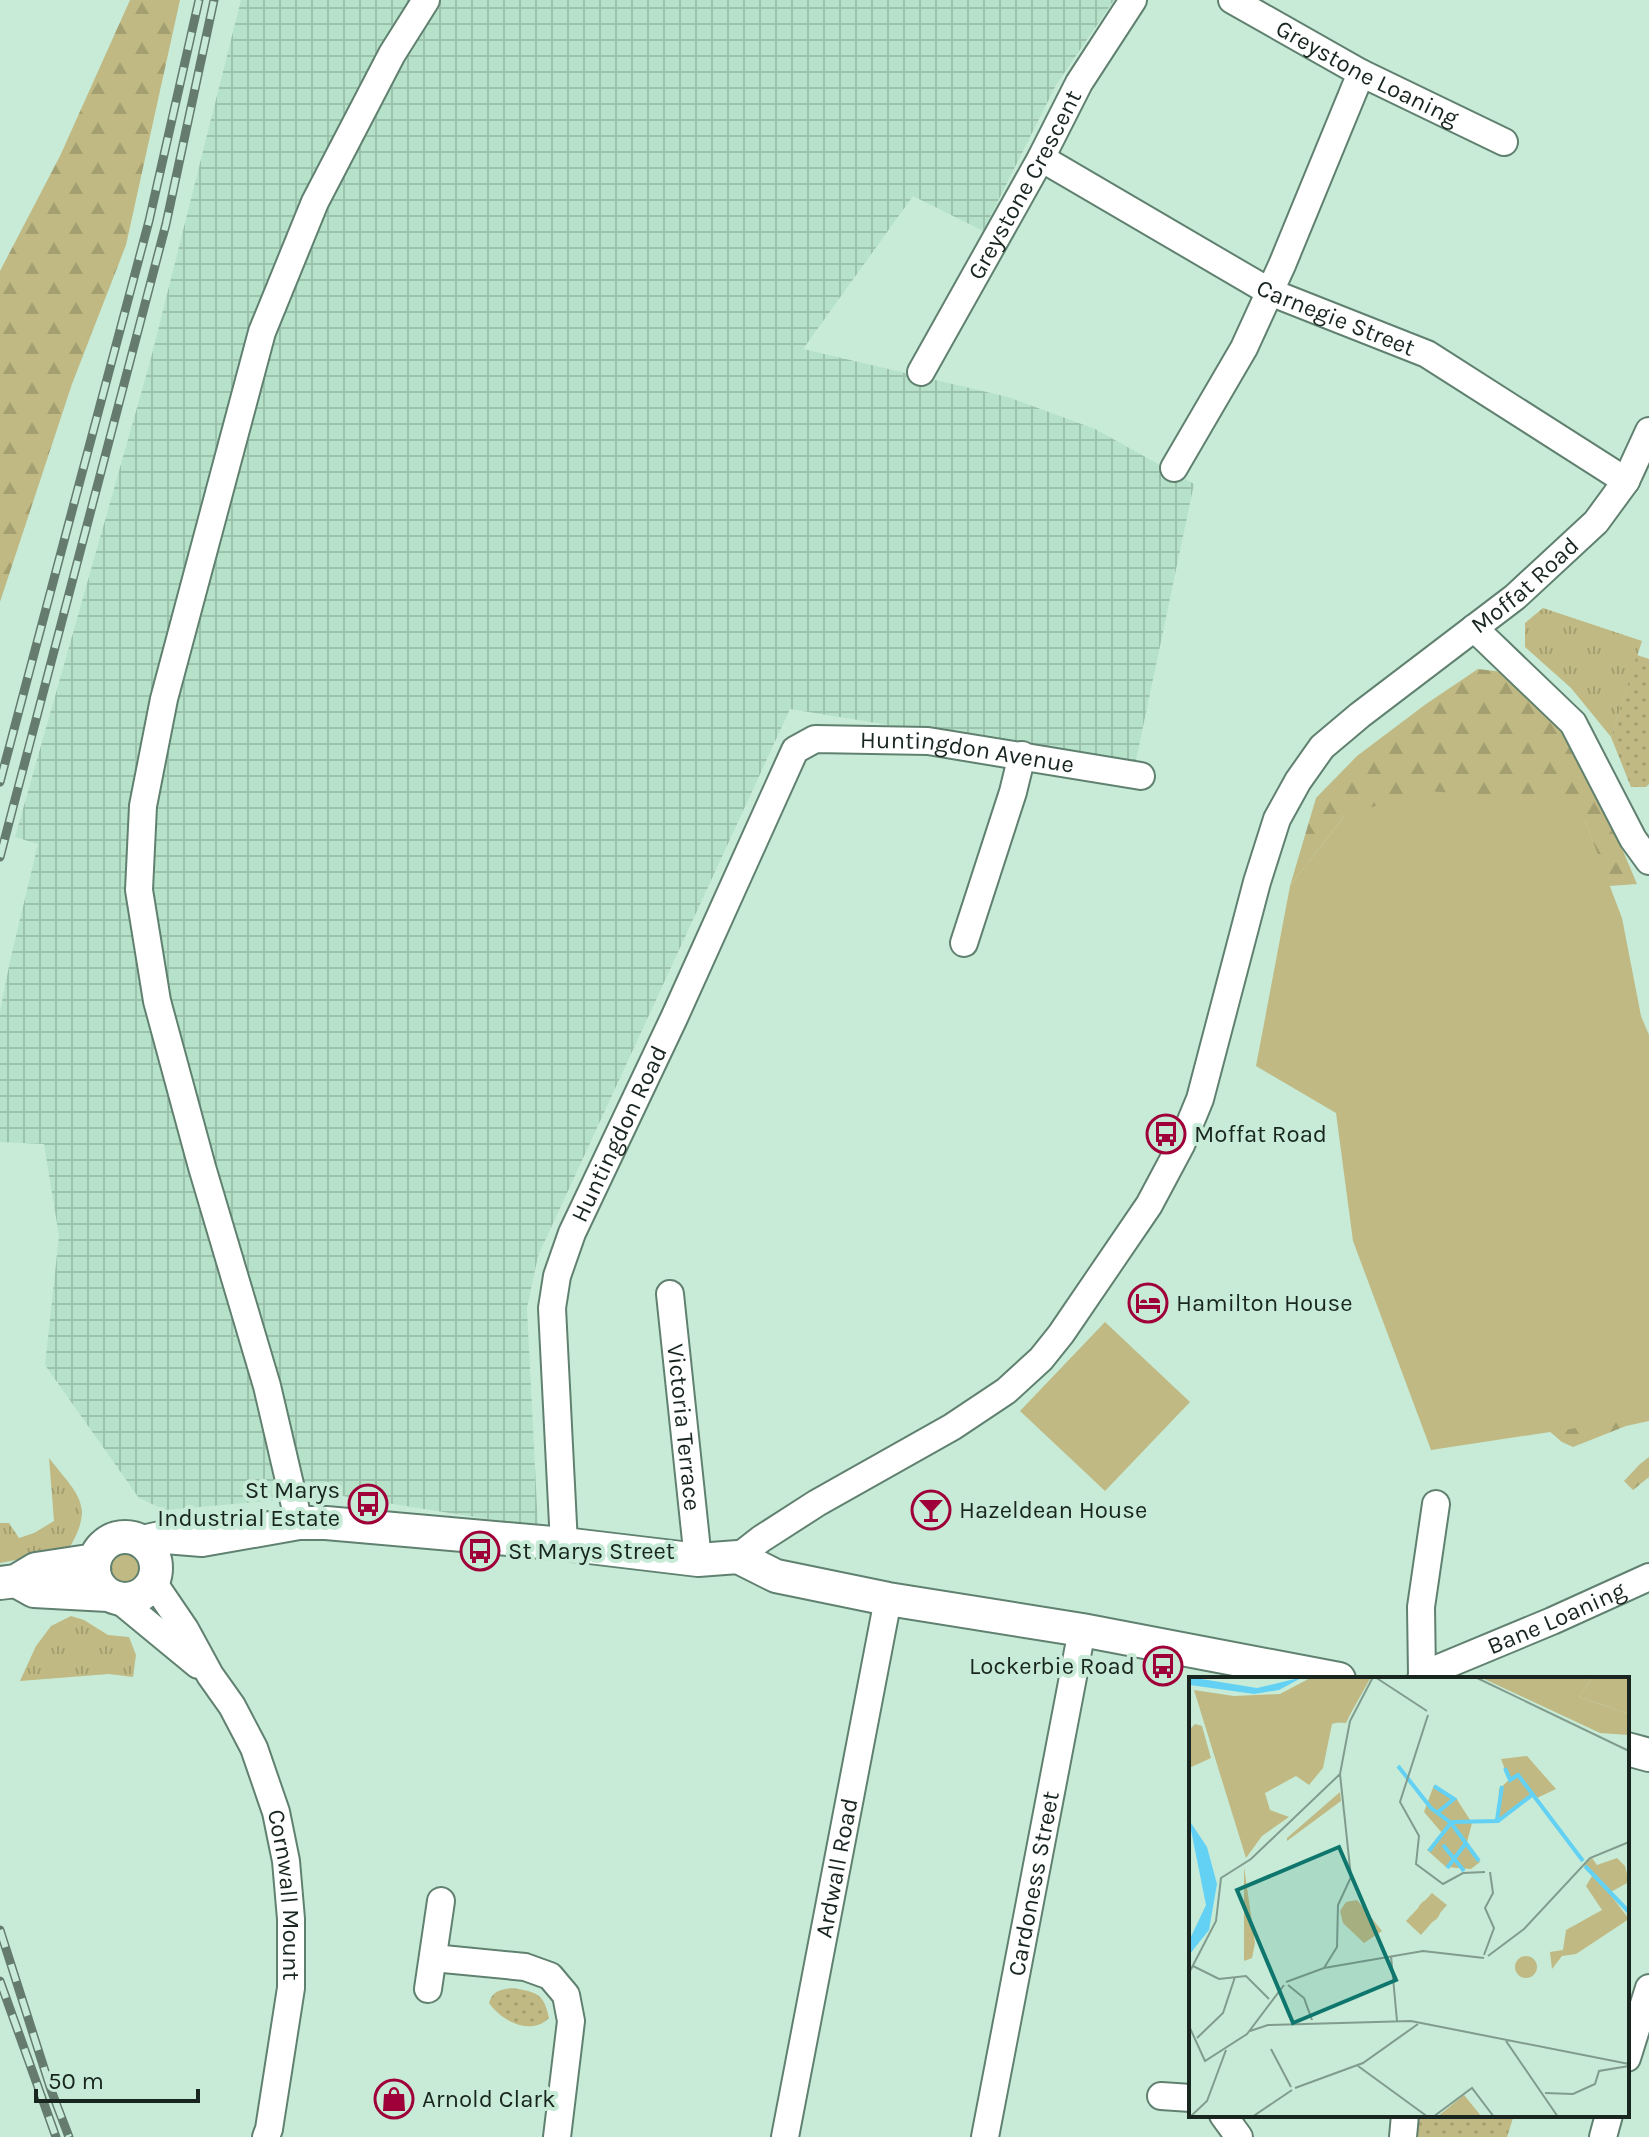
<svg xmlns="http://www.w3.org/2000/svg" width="1649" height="2137" viewBox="0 0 1649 2137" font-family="Karla,sans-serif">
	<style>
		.industrial { fill: url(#industrial-grid) }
		.grass { fill: url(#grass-tufts) }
		.forest { fill: url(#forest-firs) }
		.park { fill: url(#park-dots) }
		.garden { fill: #c0b983 }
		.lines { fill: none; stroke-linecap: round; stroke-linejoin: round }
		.minor-casing { stroke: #60816f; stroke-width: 30 }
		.major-casing { stroke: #60816f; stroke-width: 36 }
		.minor { stroke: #fff; stroke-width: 26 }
		.major { stroke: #fff; stroke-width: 32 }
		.rail-casing { stroke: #647b6e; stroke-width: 9 }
		.rail { stroke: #c7ebd7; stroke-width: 6; stroke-dasharray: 18; stroke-linecap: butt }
		.labels { text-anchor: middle; stroke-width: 8; stroke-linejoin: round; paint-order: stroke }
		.street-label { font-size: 24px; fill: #19261f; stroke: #c7ebd7 }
		.poi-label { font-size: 24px; fill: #19261f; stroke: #c7ebd7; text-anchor: start }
		.inset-river { fill: none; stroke: #63d1f3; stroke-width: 4 }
		.inset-road { fill: none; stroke: #819c8d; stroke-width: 2 }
		.view { fill: #0f766e; fill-opacity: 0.15; stroke: #0f766e; stroke-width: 4 }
		.inset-edge { fill: none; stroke: #19261f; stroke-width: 4 }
	</style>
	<defs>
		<pattern id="industrial-grid" width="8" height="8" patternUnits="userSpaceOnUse" patternTransform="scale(2)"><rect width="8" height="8" fill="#b6e2ca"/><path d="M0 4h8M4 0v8" fill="none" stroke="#9cc2ad"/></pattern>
		<pattern id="grass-tufts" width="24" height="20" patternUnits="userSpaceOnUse" patternTransform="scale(2)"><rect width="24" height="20" fill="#c0b983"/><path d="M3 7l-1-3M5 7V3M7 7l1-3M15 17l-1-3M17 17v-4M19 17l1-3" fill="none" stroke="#a49f71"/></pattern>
		<pattern id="forest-firs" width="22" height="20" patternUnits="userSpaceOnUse" patternTransform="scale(2)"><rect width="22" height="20" fill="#c0b983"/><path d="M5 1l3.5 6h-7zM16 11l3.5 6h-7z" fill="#a49f71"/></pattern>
		<pattern id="park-dots" width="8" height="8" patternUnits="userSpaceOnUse" patternTransform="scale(2)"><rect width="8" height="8" fill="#c0b983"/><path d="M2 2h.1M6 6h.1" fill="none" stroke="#a49f71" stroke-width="1.8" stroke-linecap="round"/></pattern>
	</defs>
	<rect width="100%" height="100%" fill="#c7ebd7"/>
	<!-- industrial -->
	<path class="industrial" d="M241,0H1114L1056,85L983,231L913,196L803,349L1008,397L1095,429L1194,484L1135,765L790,709L538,1256L527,1308L538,1527L336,1495L165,1510L139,1498L45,1365L59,1236L44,1144L0,1142V1012L10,961L38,844L15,837L150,362Z"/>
	<!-- grass -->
	<path class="grass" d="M1543,608L1642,641L1611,737L1571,688L1525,647V623Z
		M49,1458C77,1494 96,1505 68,1550L0,1563V1523H9L19,1538L34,1533L54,1521Z
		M103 1568a22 22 0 1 1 44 0a22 22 0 1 1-44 0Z
		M71,1616L84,1620L108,1635L129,1637L136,1655L133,1677L109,1674L20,1681L36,1646L51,1626Z"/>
	<!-- forest -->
	<path class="forest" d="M130,0H180L126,245L72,384L0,602V271L60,156Z
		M1478,669L1503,672L1538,704L1567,737L1599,794L1637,884L1609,886L1585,821L1345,815L1290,886L1316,798L1357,756L1426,704Z
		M1649,1397V1421L1626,1426L1573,1447L1562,1442L1549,1431L1550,1417Z
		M1649,1457V1477L1633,1490L1624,1481L1640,1464Z"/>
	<!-- park -->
	<path class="park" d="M1637,655L1649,659V784L1646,787H1631L1611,737Z
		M512,1988C535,1992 544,1992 549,2018C532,2036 502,2022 489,2003C493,1991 499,1990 512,1988Z
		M1420,2115H1514L1507,2137H1417Z"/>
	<!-- garden -->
	<path class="garden" d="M1426,791L1545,799L1585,821L1622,918L1641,1016L1649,1035V1417L1431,1450L1353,1241L1336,1113L1256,1066L1290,886L1345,815Z
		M1105,1322L1190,1402L1105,1491L1020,1411Z"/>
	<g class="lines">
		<defs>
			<g id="minor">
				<path id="s1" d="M1232,0L1361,73L1504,142"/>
				<path id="s2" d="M1041,158L1270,292L1427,354L1626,481"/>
				<path id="s3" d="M921,372L1041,158L1079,83L1133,0"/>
				<path d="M1174,468L1244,348L1282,265L1361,73"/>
				<path d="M1474,628L1573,723L1633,839L1649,861"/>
				<path d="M964,943L1013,792L1022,755"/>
				<path id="s4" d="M670,1294L698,1560"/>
				<path d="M299,1523L267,1386L202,1167L157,1001L139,890L143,806L164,699L262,332L315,202L392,54L426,0"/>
				<path id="s5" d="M564,1544L552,1308L557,1276L572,1233L674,1018L795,750L815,739L928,741L1141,776"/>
				<path id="s6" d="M738,1557L761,1539L817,1503L952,1427L1006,1391L1041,1359L1061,1334L1149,1205L1181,1145L1200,1099L1257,882L1277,819L1298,781L1322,747L1360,715L1515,597L1596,522L1626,481L1649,431"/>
				<path id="s7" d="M153,1582L185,1629L210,1675L232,1706L254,1748L276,1812L286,1861L291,1919V1988L269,2129L266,2137"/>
				<path d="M118,1599L198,1665"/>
				<path d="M1422,1675L1421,1607L1436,1504"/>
				<path id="s8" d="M1421,1679L1422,1675L1552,1621L1649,1577"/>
				<path d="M433,1958L525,1967L550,1976L566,1995L571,2021L557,2137"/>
				<path d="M428,1989L441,1901"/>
				<path d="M1627,2058L1649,1988"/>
				<path d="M1161,2096L1191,2098"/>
				<path d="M1223,2115L1239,2137"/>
				<path id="s9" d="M785,2137L888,1599"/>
				<path id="s10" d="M985,2137L1082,1630"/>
				<path d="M1403,2137L1405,2115"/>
				<path d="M1603,2137L1609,2115"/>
			</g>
			<path id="major" d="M94 1568a31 31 0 1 1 62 0a31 31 0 1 1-62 0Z
				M142,1542L165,1537L202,1540L299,1523H326L564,1544L698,1560L738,1557L776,1576L888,1599L1082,1630L1339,1679
				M16,1581L34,1591L108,1595
				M0,1583L16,1581L36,1569L95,1560
				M1627,1749L1649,1755"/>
		</defs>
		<!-- minor casing -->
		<use href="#minor" class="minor-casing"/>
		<!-- major casing -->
		<use href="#major" class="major-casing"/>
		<!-- minor -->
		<use href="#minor" class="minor"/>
		<!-- major -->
		<use href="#major" class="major"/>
		<defs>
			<path id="rail" d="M0,782L149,221L199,0
				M0,857L166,224L214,0
				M0,1930L51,2090L69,2137
				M0,1981L56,2137"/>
		</defs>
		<!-- rail casing -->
		<use href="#rail" class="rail-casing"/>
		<!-- rail -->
		<use href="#rail" class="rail"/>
	</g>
	<!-- icons -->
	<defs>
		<symbol id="bus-ring" viewBox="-11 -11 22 22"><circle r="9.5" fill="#c7ebd7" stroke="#a00039" stroke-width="1.5"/><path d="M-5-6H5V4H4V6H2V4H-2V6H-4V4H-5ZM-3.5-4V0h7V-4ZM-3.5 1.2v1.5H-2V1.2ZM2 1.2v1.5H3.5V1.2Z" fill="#a00039"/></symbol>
		<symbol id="hotel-ring" viewBox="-11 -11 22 22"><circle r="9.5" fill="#c7ebd7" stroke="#a00039" stroke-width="1.5"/><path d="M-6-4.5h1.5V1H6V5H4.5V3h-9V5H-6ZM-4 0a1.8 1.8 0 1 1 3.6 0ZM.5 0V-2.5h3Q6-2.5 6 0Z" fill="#a00039"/></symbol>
		<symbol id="bar-ring" viewBox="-11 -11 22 22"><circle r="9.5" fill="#c7ebd7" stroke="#a00039" stroke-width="1.5"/><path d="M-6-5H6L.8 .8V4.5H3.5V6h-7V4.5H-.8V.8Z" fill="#a00039"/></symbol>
		<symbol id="shop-ring" viewBox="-11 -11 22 22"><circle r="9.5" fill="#c7ebd7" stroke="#a00039" stroke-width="1.5"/><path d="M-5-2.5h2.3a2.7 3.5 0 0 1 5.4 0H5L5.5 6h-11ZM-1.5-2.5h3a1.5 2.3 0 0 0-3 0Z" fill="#a00039"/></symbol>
	</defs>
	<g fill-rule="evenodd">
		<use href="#bus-ring" x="1144" y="1112" width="44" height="44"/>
		<use href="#hotel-ring" x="1126" y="1281" width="44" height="44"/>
		<use href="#bus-ring" x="346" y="1482" width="44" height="44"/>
		<use href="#bar-ring" x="909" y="1488" width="44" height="44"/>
		<use href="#bus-ring" x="458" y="1529" width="44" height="44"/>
		<use href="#bus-ring" x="1141" y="1644" width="44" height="44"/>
		<use href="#shop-ring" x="372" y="2077" width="44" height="44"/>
	</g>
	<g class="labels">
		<!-- street labels -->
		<g class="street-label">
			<text dy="8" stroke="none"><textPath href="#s1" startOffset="154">Greystone Loaning</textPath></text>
			<text dy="8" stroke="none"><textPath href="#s3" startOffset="214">Greystone Crescent</textPath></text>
			<text dy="8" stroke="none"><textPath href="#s2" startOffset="336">Carnegie Street</textPath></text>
			<text dy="8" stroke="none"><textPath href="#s6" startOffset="1304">Moffat Road</textPath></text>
			<text dy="8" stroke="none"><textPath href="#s5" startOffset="1022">Huntingdon Avenue</textPath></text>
			<text dy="8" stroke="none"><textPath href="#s5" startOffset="424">Huntingdon Road</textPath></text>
			<text dy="8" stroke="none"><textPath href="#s4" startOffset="134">Victoria Terrace</textPath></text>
			<text dy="8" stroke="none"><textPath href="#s8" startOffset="150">Bane Loaning</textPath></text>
			<text dy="8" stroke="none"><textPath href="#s9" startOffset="274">Ardwall Road</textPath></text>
			<text dy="8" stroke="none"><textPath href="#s10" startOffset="258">Cardoness Street</textPath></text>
			<text dy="8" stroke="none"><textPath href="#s7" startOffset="346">Cornwall Mount</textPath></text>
		</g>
		<!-- poi labels -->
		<g class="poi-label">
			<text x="1194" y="1142">Moffat Road</text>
			<text x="1176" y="1311">Hamilton House</text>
			<text x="340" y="1498" text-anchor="end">St Marys<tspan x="340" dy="28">Industrial Estate</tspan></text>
			<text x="959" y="1518">Hazeldean House</text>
			<text x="508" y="1559">St Marys Street</text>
			<text x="1135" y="1674" text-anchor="end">Lockerbie Road</text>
			<text x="422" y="2107">Arnold Clark</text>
		</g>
	</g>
	<!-- overview -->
	<g transform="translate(1189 1677)">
		<rect width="440" height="440" fill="#c7ebd7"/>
		<path d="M123,0H182L158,43L143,47L134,91L120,108L107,99L76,116L81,133L100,140L73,159L57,181L5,13L45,19L91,17ZM291,0H404L390,20L440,37V58L411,56Z" fill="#c0b983"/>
		<path d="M404,0H440V37L390,20ZM137,4V14H147L154,26L150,34L163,33L157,46L141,45L152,40L129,11ZM338,79L367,112L348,121L343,117L309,143L310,112L320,103L312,82ZM151,115L152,124L98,164V161ZM403,181L408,188L428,181L436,189L440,205L420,216L440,242L387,277L373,279L363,292L361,275L374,273L377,253L413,233L397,209L403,199L395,188ZM55,190L66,266L63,281L55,284Z" fill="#c0b983"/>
		<path d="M6,47L13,49L22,81L0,91V53ZM245,108L267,121L283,146L278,165L291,185L282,192L257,190L238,173L253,156L235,135ZM243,216L258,228L232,258L217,244ZM275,418L293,440H248Z" fill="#c0b983"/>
		<path d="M168,223L193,254L175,266L154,246L151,234L157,225ZM229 234a11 11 0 1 1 22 0a11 11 0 1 1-22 0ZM326 290a11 11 0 1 1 22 0a11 11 0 1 1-22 0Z" fill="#c0b983"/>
		<path d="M0,0L68,11L114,0L90,13L65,17L1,8ZM0,143L18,170L28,207L20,253L0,278V264L17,228Z" fill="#63d1f3"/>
		<path class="inset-river" d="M209,89L242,131L262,146L290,184M316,91L321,103L329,98L394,184M245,109L265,122L249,135M308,143L313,109M263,145L309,144L343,118M254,168L275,194M240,174L261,147M396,189L440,235M258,191L277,166"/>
		<path class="inset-road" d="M186,0L238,34M286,0L440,74M239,38L211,125L230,159L227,187L254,207L274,196L296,195M295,278L305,251L296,231L304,216L301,195M202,279L208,344M299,279L335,252L401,181L440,165M4,289L30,302L57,299L80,322M135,291L148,270L149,228L162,200L151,97M0,296L27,244L32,201L62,182L151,97L161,44L184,0M97,305L135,291L234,274L295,281M99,308L115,321L123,343M0,349L16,384L58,357L95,308M61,354L79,348L222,344L440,387M8,361L34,336L46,300M317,364L369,440M82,372L102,410M169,389L239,440M106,411L174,386L229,347M356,416L384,417L406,407L410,394L440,389M1,440L18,424L37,373M63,440L103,413M244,440L283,411L305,440"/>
		<path class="view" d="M150,170L207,303L104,346L48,213Z"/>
		<rect width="440" height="440" class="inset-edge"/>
	</g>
	<!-- scale -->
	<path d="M36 2089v12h162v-12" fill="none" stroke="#19261f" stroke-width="4"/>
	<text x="48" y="2089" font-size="24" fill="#19261f" stroke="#c7ebd7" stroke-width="6" paint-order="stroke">50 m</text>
</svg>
